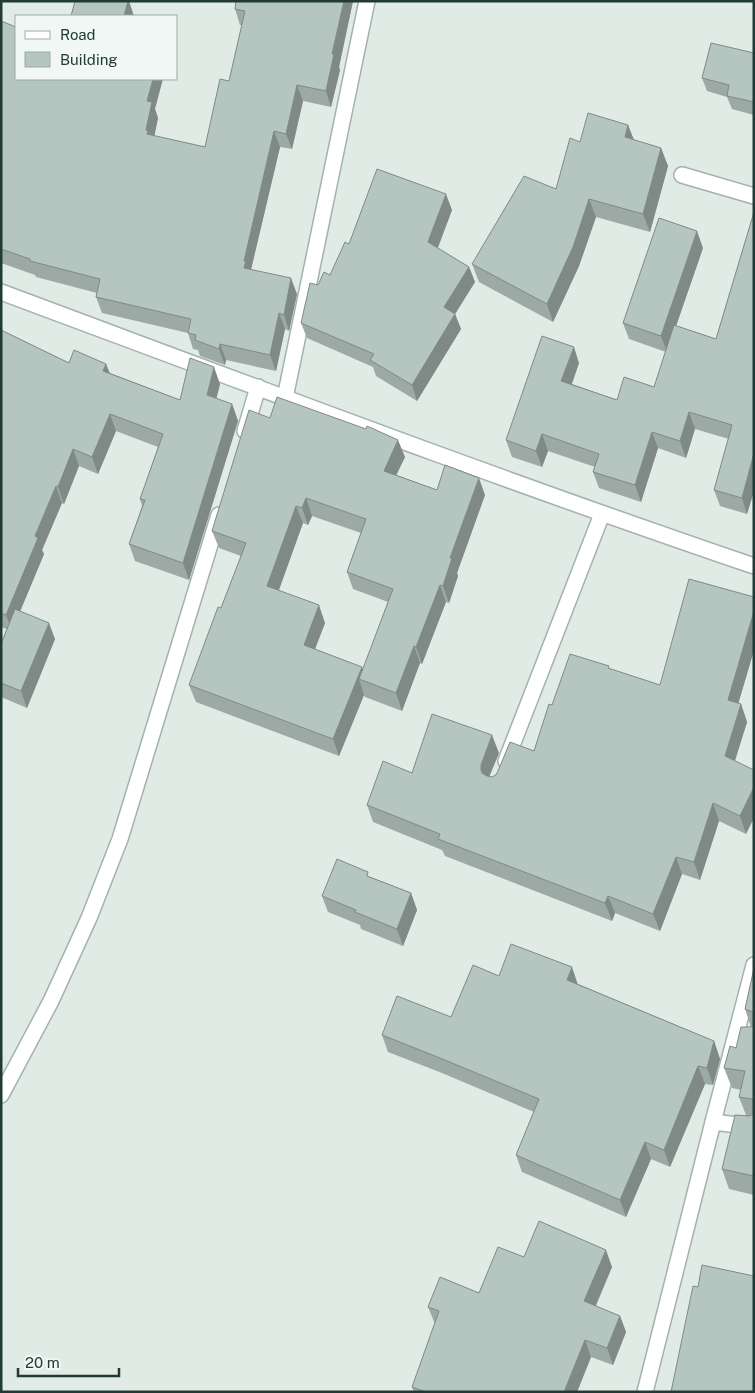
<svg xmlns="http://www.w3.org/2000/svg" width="755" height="1393" viewBox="0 0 755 1393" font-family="'Public Sans',sans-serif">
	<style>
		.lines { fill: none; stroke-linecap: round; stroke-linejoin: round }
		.minor-casing { stroke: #a3b2ad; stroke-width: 18 }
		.tertiary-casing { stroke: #a3b2ad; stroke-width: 18 }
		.minor { stroke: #fff; stroke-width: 15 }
		.tertiary { stroke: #fff; stroke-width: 15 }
		.wall { fill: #9ca9a4; fill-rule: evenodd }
		.shaded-wall { fill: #7f8a86 }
		.building { fill: #b5c5bf; stroke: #7f8a86 }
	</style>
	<rect width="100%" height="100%" fill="#e0ebe6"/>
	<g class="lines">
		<defs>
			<path id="minor" d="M682,175L754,196
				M285,398L367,1
				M245,431L258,387
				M506,761L602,514
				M1,1095L51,1001L89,918L120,839L219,515
				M713,1122L754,1127"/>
			<path id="tertiary" d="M1,292C251,385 501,480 754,566
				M645,1392L713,1122L754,965"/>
		</defs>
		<!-- minor casing -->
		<use href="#minor" class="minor-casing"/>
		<!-- tertiary casing -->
		<use href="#tertiary" class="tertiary-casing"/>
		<!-- minor -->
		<use href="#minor" class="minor"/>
		<!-- tertiary -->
		<use href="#tertiary" class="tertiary"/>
	</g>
	<!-- wall -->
	<path class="wall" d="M236,1H353L339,67L340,70L331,107L303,101L292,149L280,147L251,269L297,294L289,331L285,329L276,371L226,360L225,365L200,356L198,350L193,349L188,333L102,313L96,297L97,293L36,277L35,275L1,263V21L155,109L158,118L154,136L205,147L229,81L242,25H240L235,9Z
		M754,53V115L732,109L727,97L707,91L702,78Z
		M628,125L634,140L661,148L668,166L650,232L596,217L579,266L553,322L479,282L472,264L556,189L580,142Z
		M452,210L438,248L469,267L475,282L455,314L461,329L417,401L376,376L373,367L307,338L301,323L318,285L330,275L349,244Z
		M754,212V491L747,514L720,506L714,490L729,439L695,429L686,458L658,448L641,502L599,488L593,472L595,467L548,451L542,467L512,457L506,440L579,363L572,384L617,400L654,387L666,352L629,339L623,323L703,248L676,326L716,339Z
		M1,330L69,363L106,364L110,373L180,400L220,384L216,399L232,404L238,421L189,580L135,561L129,544L142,506L140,499L158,447L116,431L98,474L79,466L64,504L62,503L42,550L44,554L20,611L55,639L27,708L1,697V644L7,629L1,627Z
		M270,418L405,457L396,475L437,490L485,495L457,573L458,576L449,603L446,602L422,664L420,663L402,711L365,697L364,695L339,756L196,702L189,685L221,608L241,556L219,548L212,531ZM312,516L361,533L347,572L353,589L388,602L363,669L315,649L325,623L278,591L303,523L308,525Z
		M754,597V650L738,704H741L747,722L735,761L746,834L719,821L700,880L682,874L660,931L615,913L612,921L445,856L442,850L373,822L367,805L412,773L499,753L489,777H492L534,751L552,705L610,669L660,685Z
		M370,877L411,893L417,910L403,946L361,929L360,925L328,912L322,896Z
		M754,968V1195L729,1189L722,1169L746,1115L739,1097L741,1090L732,1088L724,1068L736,1048L751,1027L745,1009Z
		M499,976L578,984L714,1041L720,1059L713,1085L705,1084L670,1167L651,1159L626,1217L522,1172L516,1155L534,1112L442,1073L388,1052L382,1035L451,1017Z
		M524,1257L612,1267L596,1306L620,1316L626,1332L613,1365L591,1357L577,1392H414L412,1387L435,1324L428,1307L479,1293Z"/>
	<!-- shaded-wall -->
	<path class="shaded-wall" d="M121,1H129L134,16H124Z
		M344,1H353L339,67L340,70L331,107L326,91L332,54Z
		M153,79H163L155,109L158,118L153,143V150L146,130L147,101Z
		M297,85L303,101L292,149L286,134Z
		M628,125L635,143L625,137Z
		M274,131L280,147L250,274L244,268V261Z
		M661,148L668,166L650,232L643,214Z
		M446,194L452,210L434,257L428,242Z
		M589,199L596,217L579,266L553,322L547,304Z
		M697,231L703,248L667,352L661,336Z
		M469,267L475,282L455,314L461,329L417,401L412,385L444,307Z
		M291,278L297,294L289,331L284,315Z
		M279,313L285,329L276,371L270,355Z
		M220,344L226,360L225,365L219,349Z
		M574,347L579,363L567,397L561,381Z
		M106,364L112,381L103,371Z
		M214,367L220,384L213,412L207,395Z
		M232,404L238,421L189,580L183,563Z
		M689,412L695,429L686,458L680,441Z
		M110,414L116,431L98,474L92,457Z
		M652,432L658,448L641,502L635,485Z
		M542,434L548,451L542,467L536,451Z
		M398,440L405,457L390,488L384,471Z
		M73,449L79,466L64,504L58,487Z
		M754,453V491L747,514L742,498Z
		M479,478L485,495L457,573L458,576L449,603L443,586L450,558Z
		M56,486L62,503L42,550L44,554L12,631L6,615L35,536Z
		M306,498L312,516L308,525L302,508Z
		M296,506L303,523L274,604L267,586Z
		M440,585L446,602L422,664L416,647Z
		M319,605L325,623L310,662L304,645Z
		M754,611V650L734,718L728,700Z
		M49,623L55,639L27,708L21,691Z
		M414,646L420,663L402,711L396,693Z
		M362,667L368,683L359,679L364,695L339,756L333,739Z
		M741,704L747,722L731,773L725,756Z
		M492,735L499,753L487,782L481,770V765Z
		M754,787V818L746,834L740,816Z
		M713,803L719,821L700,880L694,862Z
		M676,857L682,874L660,931L653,914Z
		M411,893L417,910L403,946L397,929Z
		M608,896L615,913L612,921L605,903Z
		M572,967L578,985L567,980Z
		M714,1041L720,1059L713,1085L707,1068Z
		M698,1066L705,1084L670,1167L664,1150Z
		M645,1142L651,1159L626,1217L620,1200Z
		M606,1250L612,1267L590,1318L584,1301Z
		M620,1316L626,1332L613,1365L607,1348Z
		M585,1340L591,1357L577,1392H564Z"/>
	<!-- building -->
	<path class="building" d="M75,1H128L124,16H71Z
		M236,1H344L332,54H334L326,91L297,85L286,134L274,131L244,261H246L244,268L291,278L284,315L279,313L270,355L220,344L219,349L195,340L196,335L188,333L191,319L96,297L100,279L30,261V259L1,249V21L16,27V79H153L147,101L152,102L146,130L148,131L147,134L205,147L220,79L229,81L245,11L235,9Z
		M711,43L754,53V102L727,96L729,85L702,78Z
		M588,113L628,125L625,137L661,148L643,214L589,199L573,247L547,304L472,264L524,176L556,189L570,138L580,142Z
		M377,169L446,194L428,242L469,267L444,307L455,314L412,385L370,360L374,354L301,323L310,283L318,285L324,272L330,275L345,242L349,244Z
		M754,212V453L742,498L714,490L732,425L689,412L680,441L652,432L635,485L593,472L599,454L542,434L536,451L506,440L542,336L574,347L561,381L617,400L624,377L654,387L674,325L716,339Z
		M659,218L697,231L661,336L623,323Z
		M1,330L69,363L74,350L106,364L103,371L180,400L190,358L214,367L207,395L232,404L183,563L129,544L145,500L140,499L163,434L110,414L92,457L73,449L58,487L56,486L35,536L38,538L6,615L1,613Z
		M277,397L366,429L367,426L398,440L384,471L437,490L445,465L479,478L450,558H452L443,586L440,585L416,647L414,646L396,693L359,679L393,589L347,572L366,519L306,498L302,508L296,506L267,586L319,605L304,645L362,667L333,739L189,685L218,607L221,608L246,543L212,531L249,410L270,418Z
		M689,579L754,597V611L728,700L741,704L725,756L754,770V787L740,816L713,803L694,862L676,857L653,914L608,896L605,903L438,839L440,834L367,805L383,761L412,773L432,714L492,735L481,765V770L482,773L487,776L492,777L496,775L498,771L510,742L534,751L549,704L552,705L570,654L609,666L608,668L660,685Z
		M15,609L49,623L21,691L1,683V644Z
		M337,859L368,872L367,876L411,893L397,929L355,912L356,910L322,896Z
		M511,944L572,967L567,980L714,1041L707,1068L698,1066L664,1150L645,1142L620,1200L516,1155L539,1099L435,1056L382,1035L397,996L451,1017L473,965L499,976Z
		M754,968V1013L753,1012L745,1009Z
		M754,1025V1102L752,1099L739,1097L745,1071L724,1068L730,1046L736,1048L741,1027H750Z
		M754,1113V1176L722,1169L735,1115L750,1116Z
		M539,1221L606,1250L584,1301L620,1316L607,1348L585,1340L564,1392H426L412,1387L439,1311L428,1307L440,1277L479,1293L498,1247L524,1257Z
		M702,1265L754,1276V1392H671L693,1286L698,1287Z"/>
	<!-- border -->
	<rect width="755" height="1393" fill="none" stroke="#213a33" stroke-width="5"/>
	<!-- legend -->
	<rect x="15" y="15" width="162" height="65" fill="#f0f7f4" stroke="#9daba7"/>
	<rect x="25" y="31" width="25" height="8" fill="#ffffff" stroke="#9daba7"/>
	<text x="60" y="40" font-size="15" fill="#213a33">Road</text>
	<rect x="25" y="52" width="25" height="15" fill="#b5c5bf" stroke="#9daba7"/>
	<text x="60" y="65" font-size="15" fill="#213a33">Building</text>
	<!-- scale -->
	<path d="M18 1368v8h101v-8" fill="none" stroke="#213a33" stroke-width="2.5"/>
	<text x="25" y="1368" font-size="15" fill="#213a33" stroke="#f0f7f4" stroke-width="4" paint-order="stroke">20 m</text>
</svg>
